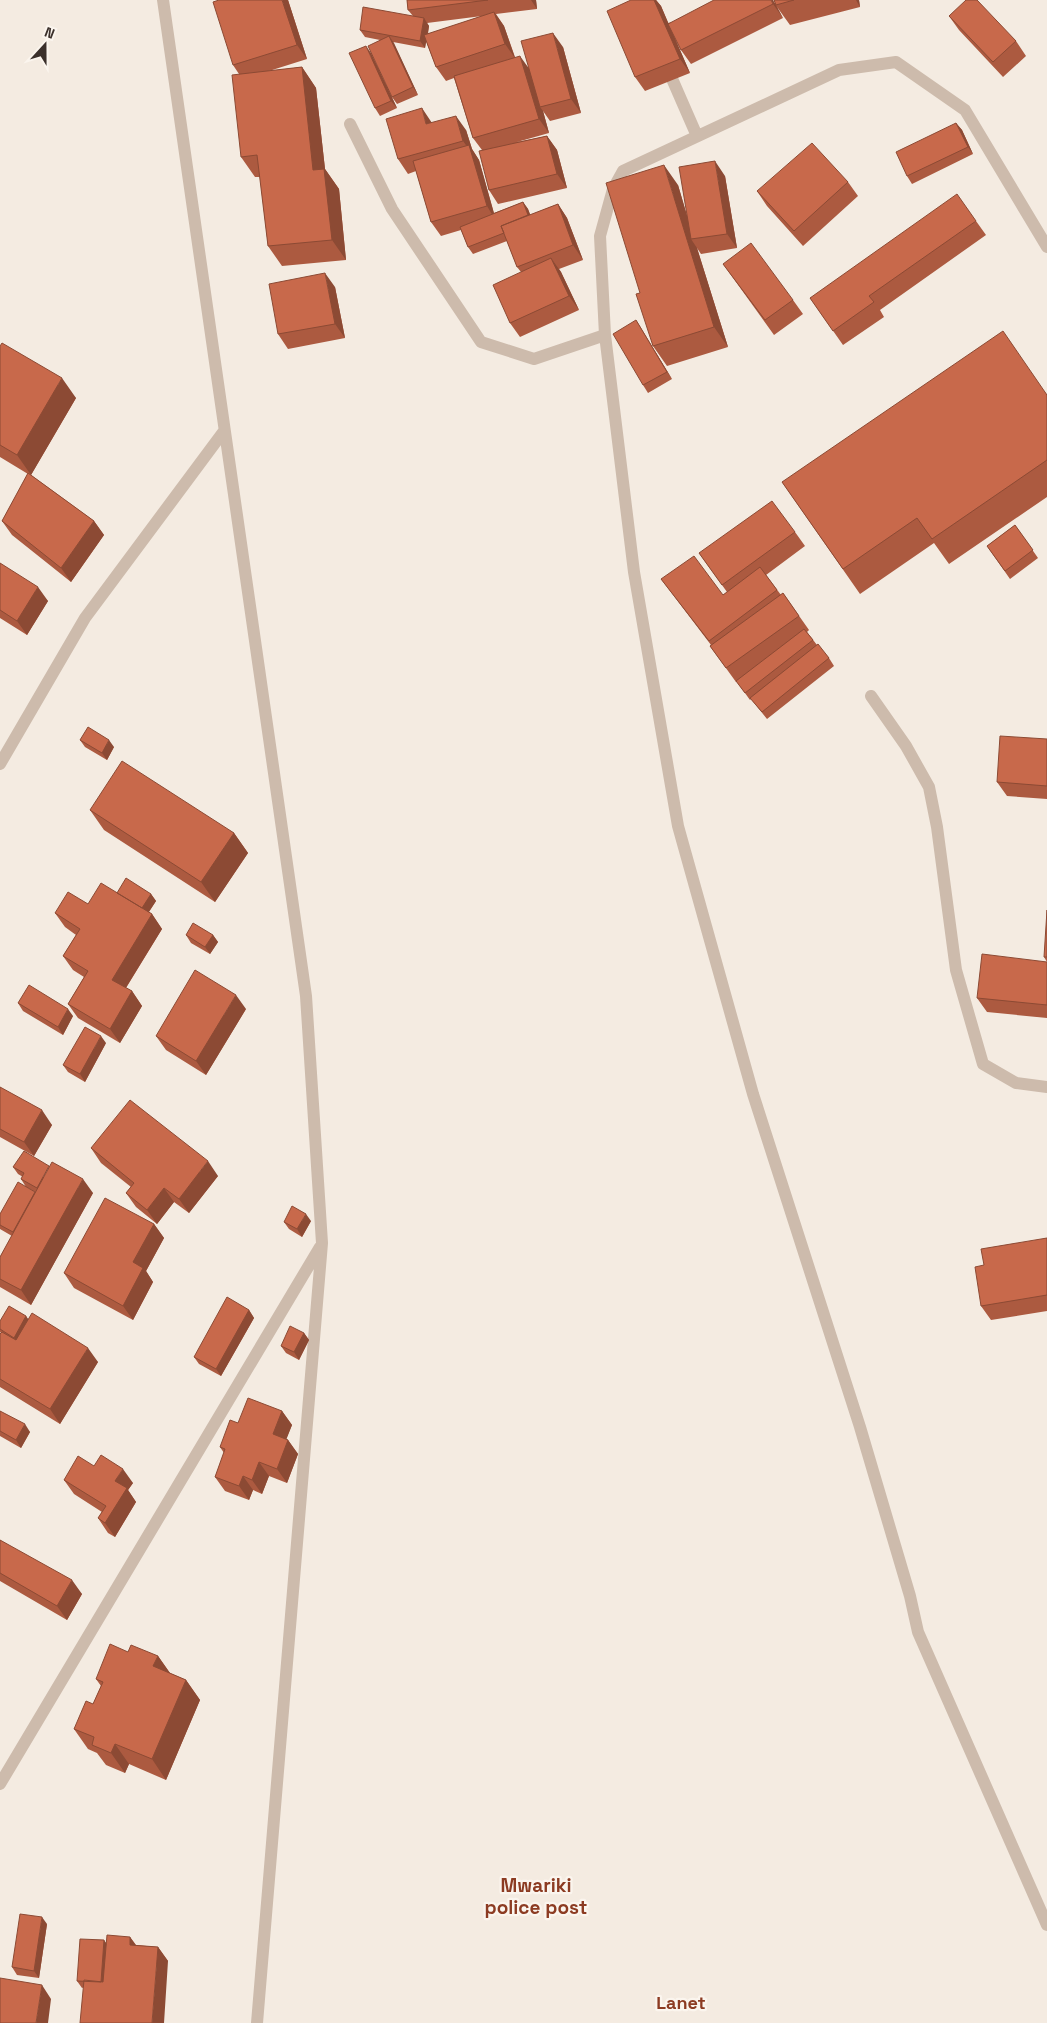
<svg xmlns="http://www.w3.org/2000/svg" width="1047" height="2023" viewBox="0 0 1047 2023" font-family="'Space Grotesk',sans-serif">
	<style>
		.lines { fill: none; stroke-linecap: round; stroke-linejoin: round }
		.minor { stroke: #cdbbac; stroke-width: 12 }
		.wall { fill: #ac5a40; fill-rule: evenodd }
		.shaded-wall { fill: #8c4a34 }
		.building { fill: #c8694b; stroke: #8c4a34 }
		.labels { text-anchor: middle; stroke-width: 4.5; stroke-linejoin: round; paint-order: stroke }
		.neighbourhood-label { font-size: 18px; font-weight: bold; fill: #8c3b22; stroke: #fbf5ee }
		.quarter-label { font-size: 19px; font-weight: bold; fill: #8c3b22; stroke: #fbf5ee }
	</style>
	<rect width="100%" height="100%" fill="#f4ebe1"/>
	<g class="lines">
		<!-- minor -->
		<path class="minor" d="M163,0L306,996L322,1243L257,2023
			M666,65L697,136
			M350,124L392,209L481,342L534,359L605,335
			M1047,247L965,110L896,62L839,70L623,171L613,189L600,236L605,335L634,572L678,826L753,1094L860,1427L910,1596L918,1632L1047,1925
			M871,696L906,746L929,787L937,827L956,970L983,1064L1016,1083L1047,1087
			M0,764L85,618L224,431
			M0,1784L320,1247"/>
	</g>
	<!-- wall -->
	<path class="wall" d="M288,0L307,59L269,71L302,67L316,88L325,169L339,189L346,260L282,266L268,246L260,177H255L241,157L239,74L233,65Z
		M407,0H536L537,9L496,14L504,26L515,57L529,68L563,47L581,113L550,121L543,111L549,133L517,142L547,136L557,150L567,188L498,204L489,190L482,150L473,138L454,78L446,81L436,67L426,41L425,48L393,42L418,95L397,104L392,97L380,40L365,37L360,30L413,16L408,10ZM482,16L428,34L429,26L427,23Z
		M631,0H656L661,6L668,23L775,3L774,0H859L860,7L790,25L777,7L783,18L691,64L681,50L672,32L690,73L645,91L635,77Z
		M949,16L1016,41L1026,56L1003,77L959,30Z
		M371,53L397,108L380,116L375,108Z
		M432,123L466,130L472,149L479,160L494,213L523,202L528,209L530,215L558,204L567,218L583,260L559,269L561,272L579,310L520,337L510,323L521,272L517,267L507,241L473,254L468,247L461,230L441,236L431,222L416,171L408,174L398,159Z
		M956,123L962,130L973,154L912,184L907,176Z
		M725,176L737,248L701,254L697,248L728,347L667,366L653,346L640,293L678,185L687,216Z
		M848,182L858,196L803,246L767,206L757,191Z
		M976,221L986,235L880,310L884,317L843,345L810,298Z
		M723,264L793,300L803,314L774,335Z
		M335,287L345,338L288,349L278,334Z
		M636,320L672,379L648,393L643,385Z
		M0,346L76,398L31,475L94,521L104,535L71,582L12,535L2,521L28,474L0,457Z
		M1047,394V497L949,564L934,543L860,594L782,482Z
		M1015,525L1038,558L1010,579L987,546Z
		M795,532L805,546L766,575L781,595L783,593L809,630L807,632L817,645L829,658L834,666L767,719L751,699L750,700L737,682H736L710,646L711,645L661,579L723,595L727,592L699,553Z
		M0,563L48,601L27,635L0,618Z
		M1047,739V799L1007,796L997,782Z
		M80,740L114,747L107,760L85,747Z
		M90,810L234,833L248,853L215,902L104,830Z
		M117,893L151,894L156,901L149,912L152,914L162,929L126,988L132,991L142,1006L120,1043L78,1018L68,1004L84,977L73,970L63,956L76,935L65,927L55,913L88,904Z
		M186,935H213L218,942L210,954L191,943Z
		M1044,957H1047V1018L987,1012L977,998L1047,962Z
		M18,1003L73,1016L63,1035L23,1011Z
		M246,1009L206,1075L166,1050L156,1036Z
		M106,1043L85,1082L68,1072L63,1065Z
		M0,1087L52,1125L34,1156L0,1137Z
		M91,1148L218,1176L189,1213L174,1202L157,1224L136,1207L126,1193L131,1187L101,1163Z
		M13,1167L93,1193L31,1305L0,1287V1257L12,1236L0,1229V1214L35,1192L26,1187L21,1179L23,1177L18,1174Z
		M311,1221L302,1237L289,1229L284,1222Z
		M154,1224L164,1238L146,1271L153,1282L133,1320L74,1288L64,1273Z
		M1047,1238V1311L991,1320L981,1306L984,1265Z
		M249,1310L254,1318L221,1376L199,1364L194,1357Z
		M26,1316L28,1319L98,1362L60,1424L0,1387V1334L1,1333L0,1332V1321Z
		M304,1333L309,1340L299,1360L286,1353L281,1346Z
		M0,1411L30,1432L21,1448L0,1436Z
		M282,1411L292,1425L286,1439L288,1440L298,1454L287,1483L269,1476L262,1494L253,1490L249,1500L225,1491L215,1477L224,1453L220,1447L238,1423Z
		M94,1466L133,1483L128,1490L136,1502L115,1537L108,1533L98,1518L102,1512L74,1494L64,1480Z
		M0,1540L82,1594L67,1620L0,1581Z
		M128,1652L158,1656L170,1673L186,1680L200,1700L166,1780L129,1764L125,1773L106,1765L97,1753L88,1749L74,1729L93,1704L101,1686L96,1679Z
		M47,1924L39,1978L17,1975L12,1967Z
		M130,1937L136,1945L158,1947L168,1961L82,1988L77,1981L104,1940L106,1944Z"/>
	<!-- shaded-wall -->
	<path class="shaded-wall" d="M282,0H288L307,59L297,45Z
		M531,0H536L537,9Z
		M654,0H656L661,6L690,73L680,59Z
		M771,0H773L783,18L773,4Z
		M856,0H859L860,7Z
		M494,12L504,26L515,58L505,44Z
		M424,18L429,26L425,48L420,41Z
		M553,33L563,47L581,113L571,99Z
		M389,36L394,43L418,95L413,87Z
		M366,46L371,53L397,108L391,101Z
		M520,56L530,70L540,107L543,111L549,133L539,119Z
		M302,67L316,88L325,169L339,189L346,260L332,240L313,170Z
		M422,108L432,123L426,124Z
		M456,116L466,130L472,149L479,160L496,221L487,206L471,152L463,141Z
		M956,123L962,130L973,154L968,147Z
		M547,136L557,150L567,188L557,174Z
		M715,161L725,176L737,248L727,234Z
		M664,165L678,185L694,239H691L697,248L728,347L714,327Z
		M523,202L528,209L536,229L531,222Z
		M558,204L567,218L583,260L573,245Z
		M551,258L561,272L579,310L569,296Z
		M325,273L335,287L345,338L335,324Z
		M636,320L641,328L672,379L667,372Z
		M62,378L76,398L31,475L17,455Z
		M94,521L104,535L71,582L61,568Z
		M38,587L48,601L27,635L17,621Z
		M109,740L114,747L107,760L102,753Z
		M234,833L248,853L215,902L201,882Z
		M151,894L156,901L146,916L141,909Z
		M152,914L162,929L122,994L112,980Z
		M213,935L218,942L210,954L205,947Z
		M132,991L142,1006L120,1043L110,1029Z
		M236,995L246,1009L206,1075L196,1061Z
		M68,1009L73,1016L63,1035L58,1027Z
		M101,1036L106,1043L85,1082L80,1074Z
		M42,1110L52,1125L34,1156L24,1142Z
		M208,1161L218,1176L189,1213L179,1199Z
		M83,1179L93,1193L31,1305L21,1290Z
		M164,1188L174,1202L157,1224L147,1210Z
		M306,1214L311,1221L302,1237L297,1229Z
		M154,1224L164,1238L146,1271L153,1282L133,1320L123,1306L133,1262Z
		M249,1310L254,1318L221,1376L216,1369Z
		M26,1316L31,1324L20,1345L14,1338Z
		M304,1333L309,1340L299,1360L294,1352Z
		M88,1348L98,1362L60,1424L50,1409Z
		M282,1411L292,1425L283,1448L273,1434Z
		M25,1424L30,1432L21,1448L16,1440Z
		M288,1440L298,1454L287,1483L277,1469Z
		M259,1462L269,1476L262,1494L252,1480Z
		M123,1469L133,1483L128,1490L136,1502L115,1537L105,1523L115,1481Z
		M243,1476L253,1490L249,1500L239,1486Z
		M72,1580L82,1594L67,1620L57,1606Z
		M158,1656L172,1676L153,1666Z
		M186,1680L200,1700L166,1780L152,1759Z
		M115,1744L129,1764L125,1773L111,1753Z
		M42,1917L47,1924L39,1978L34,1971Z
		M130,1937L140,1951L130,1945Z
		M104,1940L109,1947L106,1989L101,1982Z
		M158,1947L168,1961L164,2023H152Z
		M42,1985L51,1999L48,2023H36Z"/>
	<!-- building -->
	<path class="building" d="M219,0H282L297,45L233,65L213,2Z
		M407,0H488L408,10Z
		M631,0H654L680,59L635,77L607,11Z
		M714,0H771L773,4L681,50L668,24Z
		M774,0H794L776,5Z
		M966,0H977L1016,41L993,62L949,16Z
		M363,7L424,18L420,41L360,30Z
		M494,12L505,44L436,67L424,35Z
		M553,33L571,99L540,107L521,41Z
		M389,36L413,87L392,97L368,46Z
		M366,46L391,101L375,108L349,53Z
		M520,56L539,119L473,138L454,76Z
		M302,67L313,170L324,169L332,240L268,246L257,155L241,157L232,75Z
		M422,108L426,124L456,116L463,141L398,159L386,119Z
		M956,123L968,147L907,176L896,152Z
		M547,136L557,174L489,190L479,151Z
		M812,143L848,182L794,231L757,191Z
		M469,145L487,206L431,222L413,161Z
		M715,161L727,234L691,239L679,167Z
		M664,165L714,327L653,346L636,294L640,293L606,183Z
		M957,194L976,221L869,296L874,302L833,331L810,298Z
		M523,202L528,215L501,226L504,233L468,247L460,227Z
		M558,204L573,245L517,267L501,226Z
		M751,243L793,300L765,320L723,264Z
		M551,258L569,296L510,323L493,285Z
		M325,273L335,324L278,334L269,284Z
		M636,320L667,372L643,385L613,334Z
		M1003,331L1047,395V460L932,539L917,518L843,569L782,482Z
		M2,343L62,378L17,455L0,445V346Z
		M28,473L94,521L61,568L2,521Z
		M772,501L795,532L722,585L699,553Z
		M1015,525L1033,550L1005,571L987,546Z
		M694,556L723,595L760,567L777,590L709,641L661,579Z
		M0,563L38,587L17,621L0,610Z
		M783,593L799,616L726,668L710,646Z
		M804,629L813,640L745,693L736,681Z
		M818,644L829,658L762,712L750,698Z
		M88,727L109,740L102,753L80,740Z
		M1000,736L1047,739V786L997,782Z
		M122,761L234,833L201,882L90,810Z
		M126,878L151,894L142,908L117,893Z
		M101,883L152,914L112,980L132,991L110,1029L68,1004L88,971L63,956L80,929L55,913L68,892L88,904Z
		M1047,910V957H1044Z
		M193,923L213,935L205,947L186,935Z
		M982,954L1047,962V1005L977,998Z
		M195,970L236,995L196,1061L156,1036Z
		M29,985L68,1009L58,1027L18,1003Z
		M85,1027L101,1036L80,1074L63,1065Z
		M0,1087L42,1110L24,1142L0,1129Z
		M130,1100L208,1161L179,1199L164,1188L147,1210L126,1193L134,1183L91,1148Z
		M24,1151L49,1166L37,1188L21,1179L24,1173L13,1167Z
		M52,1162L83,1179L21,1290L0,1279V1257Z
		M18,1182L35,1192L13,1232L0,1225V1214Z
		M105,1198L154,1224L133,1262L143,1268L123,1306L64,1273Z
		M292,1206L306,1214L297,1229L284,1222Z
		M1047,1238V1295L981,1306L975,1267L984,1265L981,1249Z
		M227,1297L249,1310L216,1369L194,1357Z
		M9,1306L26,1316L14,1338L0,1329V1321Z
		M32,1313L88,1348L50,1409L0,1379V1334L2,1332L16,1340Z
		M290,1326L304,1333L294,1352L281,1346Z
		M248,1398L282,1411L273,1434L288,1440L277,1469L259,1462L252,1480L243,1476L239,1486L215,1477L225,1449L220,1447L230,1420L238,1423Z
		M0,1411L25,1424L16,1440L0,1431Z
		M101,1455L123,1469L115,1481L127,1488L105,1523L98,1518L106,1506L64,1480L78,1456L94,1466Z
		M0,1540L72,1580L57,1606L0,1573Z
		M110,1644L128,1652L131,1645L158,1656L153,1666L186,1680L152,1759L115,1744L111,1753L92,1745L94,1737L74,1729L86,1701L93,1704L103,1682L96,1679Z
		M20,1914L42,1917L34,1971L12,1967Z
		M107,1935L130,1937V1945L158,1947L152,2023H80L84,1980L103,1982Z
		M80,1939L104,1940L101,1982L77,1981Z
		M0,1978L42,1985L36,2023H0Z"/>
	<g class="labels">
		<!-- neighbourhood labels -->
		<g class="neighbourhood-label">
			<text x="681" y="2009">Lanet</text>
		</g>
		<!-- quarter labels -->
		<g class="quarter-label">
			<text x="536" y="1892">Mwariki<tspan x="536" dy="22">police post</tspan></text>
		</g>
	</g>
	<!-- north arrow -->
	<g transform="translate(45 45) rotate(21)" stroke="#fbf5ee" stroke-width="4" paint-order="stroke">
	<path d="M0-4L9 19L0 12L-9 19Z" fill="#3b302b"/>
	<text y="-8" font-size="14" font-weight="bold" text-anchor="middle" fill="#3b302b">N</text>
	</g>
</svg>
